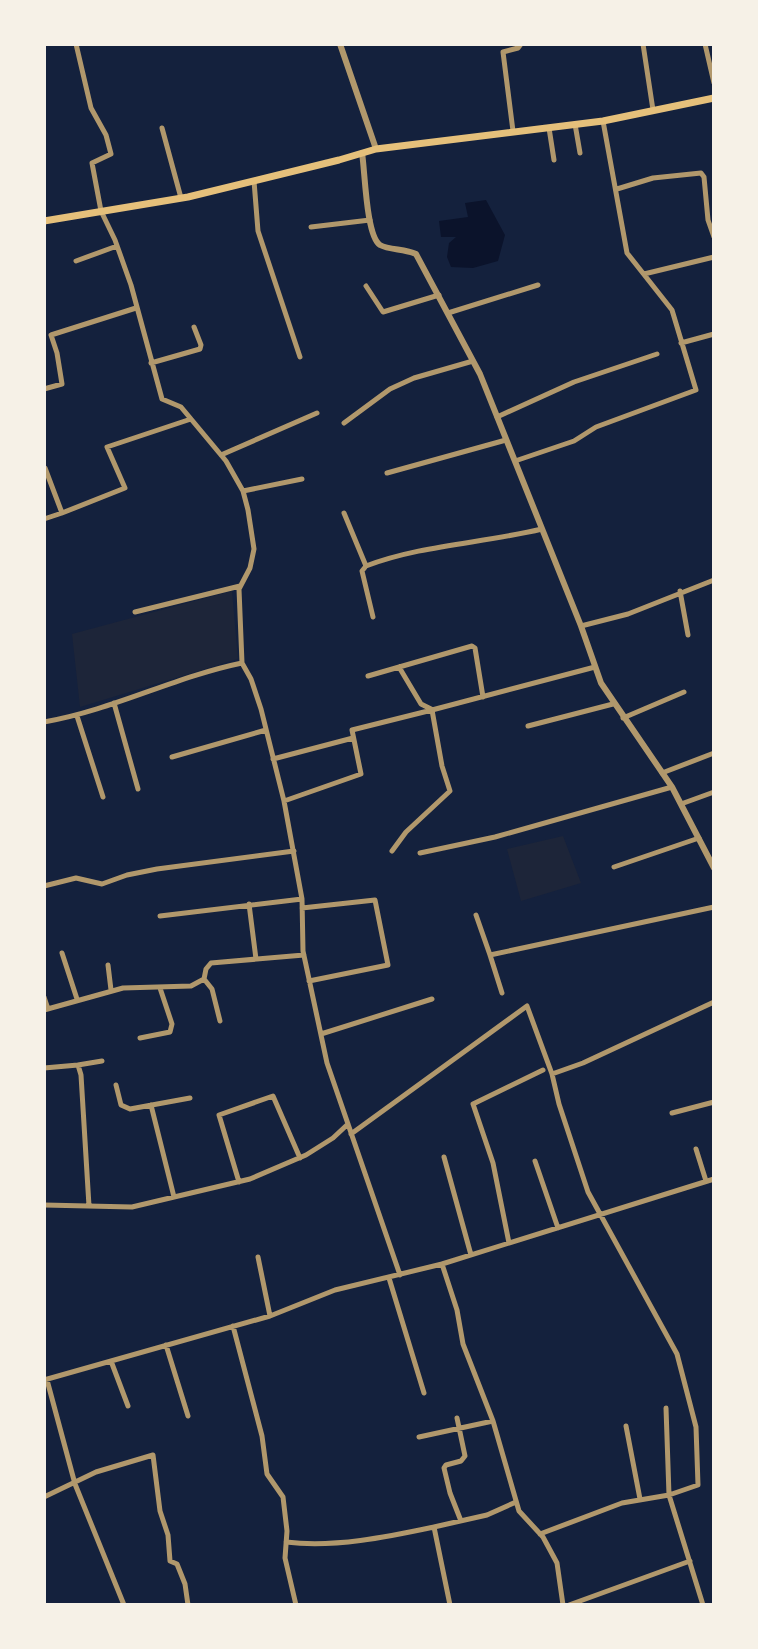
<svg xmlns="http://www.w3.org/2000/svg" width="758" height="1649" viewBox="0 0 758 1649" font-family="'Fira Sans',sans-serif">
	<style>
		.green { fill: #1d2539 }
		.water { fill: #0b132b }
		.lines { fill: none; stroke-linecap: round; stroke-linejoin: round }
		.minor { stroke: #b1986c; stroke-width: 5 }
		.tertiary { stroke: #b1986c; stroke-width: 6 }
		.secondary { stroke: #e5c07b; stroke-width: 7 }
	</style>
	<rect width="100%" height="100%" fill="#14213d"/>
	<!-- green -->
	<path class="green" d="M232,591L238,659L80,707L72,634Z
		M563,836L581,883L521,901L507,849Z"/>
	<!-- water -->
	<path class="water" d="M486,200L505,235L498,261L473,268L451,267L447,257L449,243L456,237H441L439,221L468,217L465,203Z"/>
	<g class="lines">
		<!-- minor -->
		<path class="minor" d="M76,44L91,108L106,135L111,154L92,163L101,211L115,240L131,285L162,399L181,407L226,461L243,491L248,510L254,549L250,568L239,589L242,663L251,679L261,709L284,801L302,899L303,951L327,1063L400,1275
			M643,44L653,110
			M705,44L714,83
			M575,124L580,153
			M162,128L181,198
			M549,128L554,160
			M513,131L503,52L518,48L521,44
			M254,181L258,231L300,357
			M617,189L653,178L701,173L704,177L708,220L714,237
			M311,227L370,220
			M76,261L117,246
			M644,274L714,257
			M366,286L383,312L439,295
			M448,313L538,285
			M681,343L714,334
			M151,363L200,349L201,345L194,327
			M44,389L62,384L57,353L51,335L136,308
			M497,417L574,382L657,354
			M344,423L390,389L414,378L473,361
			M221,455L317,413
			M515,461L574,441L596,427L696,390L672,310L627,253L603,121
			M45,468L62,513L125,488L107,447L191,419
			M387,473L506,440
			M243,491L302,479
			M344,513L366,566
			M44,519L62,513
			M680,591L688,635
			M135,612L240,586
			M373,617L362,571L366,566C421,545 484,543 542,529
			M581,626L628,614L714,580
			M399,667L421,704L431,709
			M368,676L472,646L475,648L483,697
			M114,703L138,789
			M77,716L103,797
			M623,718L684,692
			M44,722C113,710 174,677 242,663
			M528,726L613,704
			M172,757L266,730
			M273,759L353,738
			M662,773L714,753
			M284,801L361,774L352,730L432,710
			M681,804L714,792
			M392,851L406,832L450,791L442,766L432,710L595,667
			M420,853L495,837L672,787
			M614,867L699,838
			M44,886L76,878L102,884L127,875L157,869L294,851
			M249,904L256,959
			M302,908L375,900L388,965L309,981
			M476,915L490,955
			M160,916L302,899
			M62,953L77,999
			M108,965L111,990
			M204,979L212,989L220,1021
			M502,993L490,955L714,907
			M44,997L48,1009
			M44,1010L123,988L191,986L204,979L206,969L211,963L304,955
			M321,1034L432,999
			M140,1038L170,1032L172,1024L160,988
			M78,1065L102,1061
			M44,1068L78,1065L81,1075L89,1206
			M116,1085L121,1105L130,1109L190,1098
			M151,1105L174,1197
			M672,1113L714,1102
			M351,1134L527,1006L552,1074
			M696,1149L706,1181
			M444,1157L471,1255
			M535,1161L558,1228
			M239,1182L219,1115L273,1096L300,1158
			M44,1205L132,1207L250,1179L306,1155L333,1138L348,1124
			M509,1243L493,1163L473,1104L543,1070
			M258,1257L270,1316
			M442,1264L457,1310L463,1344L493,1421L519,1511L543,1537L557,1563L563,1605
			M389,1278L424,1393
			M233,1326L262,1436L267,1474L283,1497L287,1531L285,1558L296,1605
			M166,1345L188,1416
			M111,1361L128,1406
			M44,1380L270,1316L335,1290L442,1264L714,1179
			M47,1380L75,1484L124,1605
			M666,1408L669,1495L703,1605
			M457,1418L465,1456L461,1461L446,1465L444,1468L450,1493L461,1521
			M626,1426L640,1499
			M419,1437L493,1421
			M44,1497L96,1472L153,1455L160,1511L168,1535L170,1561L177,1564L185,1584L188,1605
			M540,1534L622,1503L669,1495L698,1485L696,1427L677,1354L588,1192L559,1104L552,1074L583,1063L714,1002
			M286,1542C334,1548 387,1537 434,1527
			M450,1605L434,1527L487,1515L516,1502
			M569,1605L690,1561"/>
		<!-- tertiary -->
		<path class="tertiary" d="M340,44L376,149
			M362,153C365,170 366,236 380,245C389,250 405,249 416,254L480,374L581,626L601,683L672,787L714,868"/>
		<!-- secondary -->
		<path class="secondary" d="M44,221L188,197L339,160L376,149L603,121L714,98"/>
	</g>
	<!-- border -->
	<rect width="758" height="1649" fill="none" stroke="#f6f1e7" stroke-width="92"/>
</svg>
